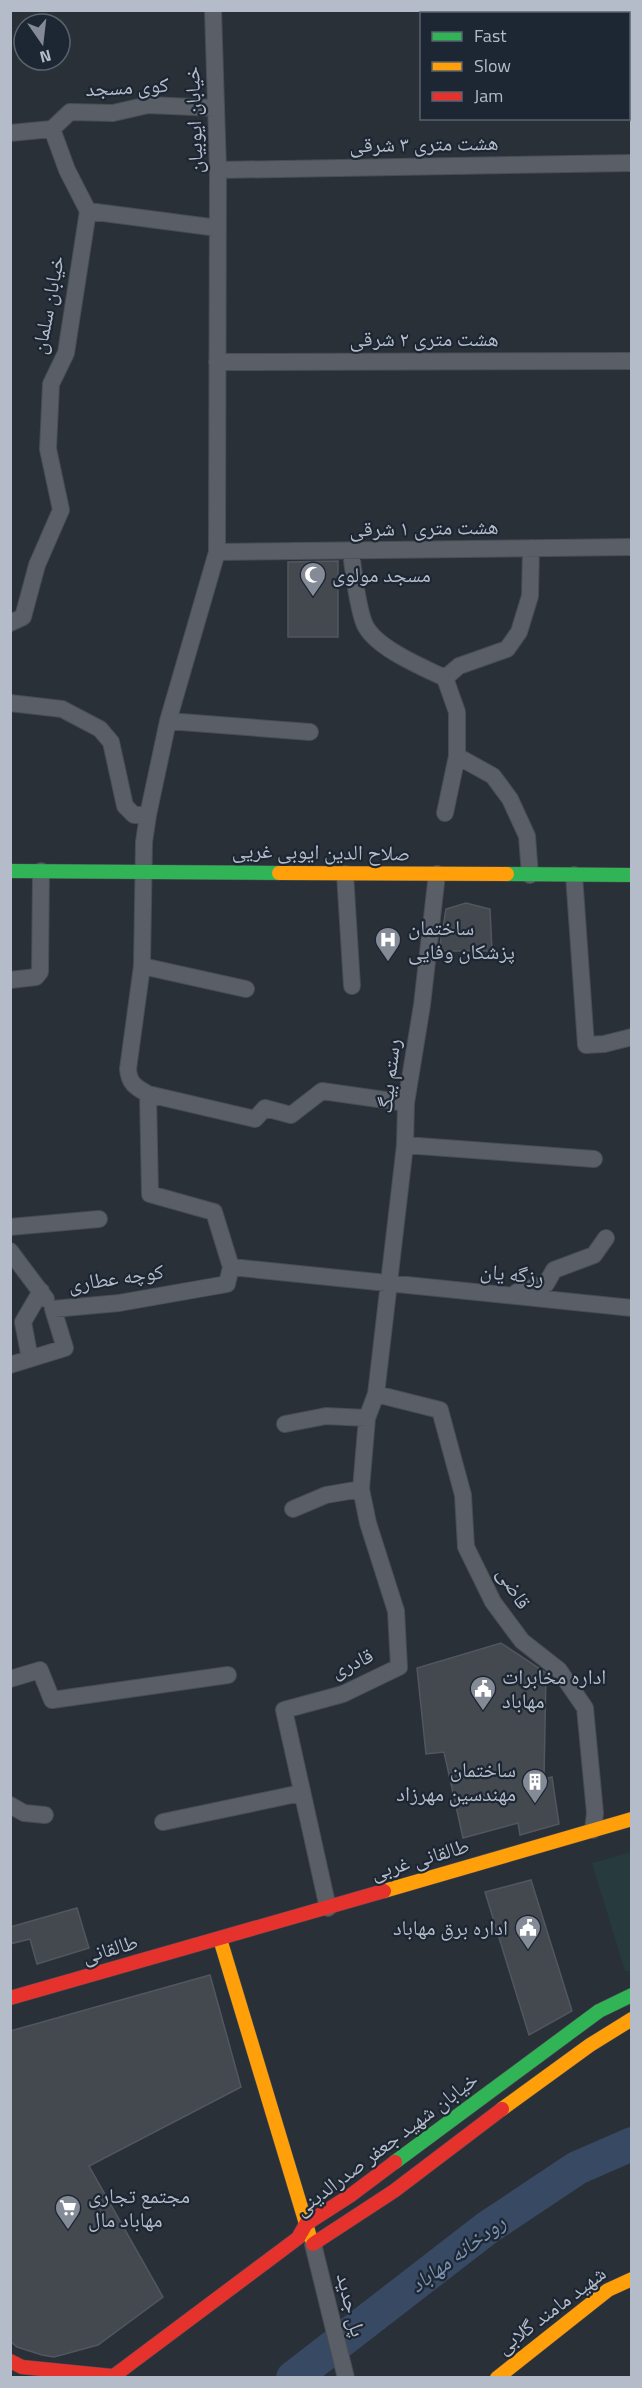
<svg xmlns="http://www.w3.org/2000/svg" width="642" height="2388" viewBox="0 0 642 2388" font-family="'Titillium Web','Noto Naskh Arabic',sans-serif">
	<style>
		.green { fill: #273a3e }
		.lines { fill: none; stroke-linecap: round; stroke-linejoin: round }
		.river { stroke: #384963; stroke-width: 34 }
		.building { fill: #444950; stroke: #52575f; stroke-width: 1.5 }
		.street-casing { stroke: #484c53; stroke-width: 18 }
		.fast-casing { stroke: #484c53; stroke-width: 15 }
		.slow-casing { stroke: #484c53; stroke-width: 15 }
		.jam-casing { stroke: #484c53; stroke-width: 15 }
		.street { stroke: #5a5e66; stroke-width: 16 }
		.fast { stroke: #30b455; stroke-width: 14 }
		.slow { stroke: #ff9f0a; stroke-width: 14 }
		.jam { stroke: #e5322d; stroke-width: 14 }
		.labels { text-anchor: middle; stroke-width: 4.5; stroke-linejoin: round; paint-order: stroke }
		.street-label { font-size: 21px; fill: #b4bcc9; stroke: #1d2633 }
		.poi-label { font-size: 21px; fill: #b4bcc9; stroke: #1d2633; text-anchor: start }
		.water-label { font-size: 22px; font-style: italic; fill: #7c92b1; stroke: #1d2633 }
	</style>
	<rect width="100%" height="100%" fill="#2a3038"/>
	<!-- green -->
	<path class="green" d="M631,1852V1971H625L592,1863Z"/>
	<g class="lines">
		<!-- river -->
		<path class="river" d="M293,2378L487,2228L577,2168L632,2144"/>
	</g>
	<!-- building -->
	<path class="building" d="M338,561V637H288V562Z
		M466,903L490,909L492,951H439L446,909Z
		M501,1643L546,1673L544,1779L552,1777L559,1824L520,1835L518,1823L463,1838L444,1752L426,1754L417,1668Z
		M531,1880L572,2011L529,2035L485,1892Z
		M77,1908L89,1948L37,1964L30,1939L10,1944V1927Z
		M210,1975L241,2087L89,2166L163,2297L98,2345L54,2357L42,2355L17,2347L10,2341V2031Z"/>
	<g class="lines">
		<defs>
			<path id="street" d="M10,133L52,129L70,112L113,113L148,105L216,108
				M218,170L632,163
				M88,211L218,228
				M217,362L632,361
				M217,552L632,547
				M351,552C353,569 358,610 365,625C376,648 422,667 445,678L459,666L507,649L519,632L530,596L531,548
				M10,623L23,617L37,565L61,510L48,449L51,384L66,353L88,211L67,170L52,129
				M445,678L457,712V756L493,776L510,799L527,836L530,875
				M10,703L62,709L100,729L111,742L125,806L134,815H148
				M168,721L310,732
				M445,813L457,756
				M345,874L352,986
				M574,875L586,1045L604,1044L632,1037
				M142,966L246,989
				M10,980L36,977L40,972L41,871
				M148,1094C135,1087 129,1083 128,1069L142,966L144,842L148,815L168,721L217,552L218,170L213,10
				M406,1103L322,1091L291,1115L265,1108L255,1119L148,1094L150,1194L214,1212L231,1267L632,1308
				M405,1145L594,1159
				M10,1227L99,1219
				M10,1251L46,1299
				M517,1292L546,1284L554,1270L594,1255L606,1238
				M30,1359L23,1322L41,1291
				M10,1365L65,1348L53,1309L119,1303L227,1284L231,1267
				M376,1394L440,1410L463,1495L466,1547L493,1602L522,1641L559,1670L585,1708L595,1813L593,1830
				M285,1424L326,1416L367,1418
				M293,1509L326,1495L361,1489
				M10,1679L40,1670L52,1700L228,1675
				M10,1805L24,1813L45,1815
				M163,1822L301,1793
				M328,1908L284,1710L343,1694L399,1667L396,1611L368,1523L361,1489L367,1418L376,1394L405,1145L406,1103L422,1005L437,874
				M313,2244L346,2378"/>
			<path id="fast" d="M10,871L279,873
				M507,874L632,875
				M395,2162L599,2011L632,1995"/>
			<path id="slow" d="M279,873L507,874
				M384,1891L632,1819
				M220,1939L310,2237
				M502,2109L590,2045L632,2019
				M497,2378L608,2290L632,2279"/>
			<path id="jam" d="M10,1998L384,1891
				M313,2244L394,2191L502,2109
				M10,2361L22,2367L112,2376
				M111,2378L298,2238L306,2224L351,2195L395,2162"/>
		</defs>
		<!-- street casing -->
		<use href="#street" class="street-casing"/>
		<!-- fast casing -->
		<use href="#fast" class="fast-casing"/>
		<!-- slow casing -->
		<use href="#slow" class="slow-casing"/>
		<!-- jam casing -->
		<use href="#jam" class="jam-casing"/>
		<!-- street -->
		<use href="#street" class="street"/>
		<!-- fast -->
		<use href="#fast" class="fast"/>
		<!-- slow -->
		<use href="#slow" class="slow"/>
		<!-- jam -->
		<use href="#jam" class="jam"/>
	</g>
	<!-- icons -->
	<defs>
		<symbol id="mosque-pin" viewBox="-11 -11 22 30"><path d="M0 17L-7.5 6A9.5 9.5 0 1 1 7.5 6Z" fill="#848b96" stroke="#1d2633"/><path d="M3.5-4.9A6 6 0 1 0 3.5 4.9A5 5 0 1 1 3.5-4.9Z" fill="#fff"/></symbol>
		<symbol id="hospital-pin" viewBox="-11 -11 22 30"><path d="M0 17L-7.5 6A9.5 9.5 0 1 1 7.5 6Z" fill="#848b96" stroke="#1d2633"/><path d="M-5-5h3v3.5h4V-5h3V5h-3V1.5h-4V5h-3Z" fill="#fff"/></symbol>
		<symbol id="civic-pin" viewBox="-11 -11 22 30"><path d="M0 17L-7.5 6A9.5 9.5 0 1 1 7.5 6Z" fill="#848b96" stroke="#1d2633"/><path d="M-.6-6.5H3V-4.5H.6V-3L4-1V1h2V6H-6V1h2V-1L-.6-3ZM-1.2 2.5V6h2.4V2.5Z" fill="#fff"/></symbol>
		<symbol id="building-pin" viewBox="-11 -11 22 30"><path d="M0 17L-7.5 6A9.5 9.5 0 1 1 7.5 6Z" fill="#848b96" stroke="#1d2633"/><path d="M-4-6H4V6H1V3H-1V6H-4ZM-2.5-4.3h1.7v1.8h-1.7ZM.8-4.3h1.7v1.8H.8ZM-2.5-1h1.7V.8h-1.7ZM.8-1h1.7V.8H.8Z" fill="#fff"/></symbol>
		<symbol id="supermarket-pin" viewBox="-11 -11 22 30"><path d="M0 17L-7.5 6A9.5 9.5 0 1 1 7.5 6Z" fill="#848b96" stroke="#1d2633"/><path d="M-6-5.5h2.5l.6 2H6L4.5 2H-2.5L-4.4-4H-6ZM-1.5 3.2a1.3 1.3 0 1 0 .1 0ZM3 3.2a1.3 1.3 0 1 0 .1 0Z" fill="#fff"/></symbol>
	</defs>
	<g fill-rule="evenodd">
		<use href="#mosque-pin" x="298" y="560" width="30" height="40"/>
		<use href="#hospital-pin" x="373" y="925" width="30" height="40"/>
		<use href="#civic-pin" x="468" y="1674" width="30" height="40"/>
		<use href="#building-pin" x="520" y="1767" width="30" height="40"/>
		<use href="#civic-pin" x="513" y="1913" width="30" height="40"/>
		<use href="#supermarket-pin" x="53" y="2193" width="30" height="40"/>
	</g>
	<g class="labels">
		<!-- street labels -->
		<g class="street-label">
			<text transform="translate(127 87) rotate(-3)" y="7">کوی مسجد</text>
			<text transform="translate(194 120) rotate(-92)" y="7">خیابان ایوبیان</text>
			<text transform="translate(424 144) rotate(-1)" y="7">هشت متری ۳ شرقی</text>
			<text transform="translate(48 305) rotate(-79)" y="7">خیابان سلمان</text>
			<text x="424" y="346">هشت متری ۲ شرقی</text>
			<text transform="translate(424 528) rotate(-1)" y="7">هشت متری ۱ شرقی</text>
			<text transform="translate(321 852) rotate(1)" y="7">صلاح الدین ایوبی غریی</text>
			<text transform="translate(389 1076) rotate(-83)" y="7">رستم بیگ</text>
			<text transform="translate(512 1274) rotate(6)" y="7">رزگه یان</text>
			<text transform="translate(116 1278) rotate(-8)" y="7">کوچه عطاری</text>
			<text transform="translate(514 1588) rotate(59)" y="7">قاضی</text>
			<text transform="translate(352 1663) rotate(-24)" y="7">قادری</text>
			<text transform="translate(420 1859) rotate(-16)" y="7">طالقانی غربی</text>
			<text transform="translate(110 1949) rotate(-16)" y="7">طالقانی</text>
			<text transform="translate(386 2144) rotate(-37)" y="7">خیابان شهید جعفر صدرالدینی</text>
			<text transform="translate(351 2305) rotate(76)" y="7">پل جدید</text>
			<text transform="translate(551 2310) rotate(-37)" y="7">شهید مامند گلابی</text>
		</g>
		<!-- poi labels -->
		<g class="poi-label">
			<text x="332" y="582">مسجد مولوی</text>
			<text x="408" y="935">ساختمان<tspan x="408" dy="24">پزشکان وفایی</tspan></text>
			<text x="502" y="1684">اداره مخابرات<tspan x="502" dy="24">مهاباد</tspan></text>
			<text x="516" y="1777" text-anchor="end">ساختمان<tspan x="516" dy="24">مهندسین مهرزاد</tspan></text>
			<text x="508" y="1935" text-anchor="end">اداره برق مهاباد</text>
			<text x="88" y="2203">مجتمع تجاری<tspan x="88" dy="24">مهاباد مال</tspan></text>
		</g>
		<!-- water labels -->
		<g class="water-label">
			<text transform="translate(457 2253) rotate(-37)" y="8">رودخانه مهاباد</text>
		</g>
	</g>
	<!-- border -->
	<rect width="642" height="2388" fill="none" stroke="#b4bcc9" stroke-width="24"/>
	<!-- legend -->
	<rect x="420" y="12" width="210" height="108" fill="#1d2633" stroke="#59626f" stroke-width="1.5"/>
	<rect x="432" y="32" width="30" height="9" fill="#30b455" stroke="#59626f" stroke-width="1.5"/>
	<text x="474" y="42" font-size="18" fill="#b4bcc9">Fast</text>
	<rect x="432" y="62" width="30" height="9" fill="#ff9f0a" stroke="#59626f" stroke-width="1.5"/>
	<text x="474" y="72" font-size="18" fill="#b4bcc9">Slow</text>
	<rect x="432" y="92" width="30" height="9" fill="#e5322d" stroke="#59626f" stroke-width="1.5"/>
	<text x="474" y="102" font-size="18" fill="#b4bcc9">Jam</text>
	<!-- north arrow -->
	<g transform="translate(42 42) rotate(166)"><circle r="28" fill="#1d2633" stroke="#59626f" stroke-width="1.5"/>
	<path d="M0-4.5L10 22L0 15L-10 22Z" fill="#848b96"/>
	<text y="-9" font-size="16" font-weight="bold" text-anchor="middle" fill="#b4bcc9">N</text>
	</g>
</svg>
